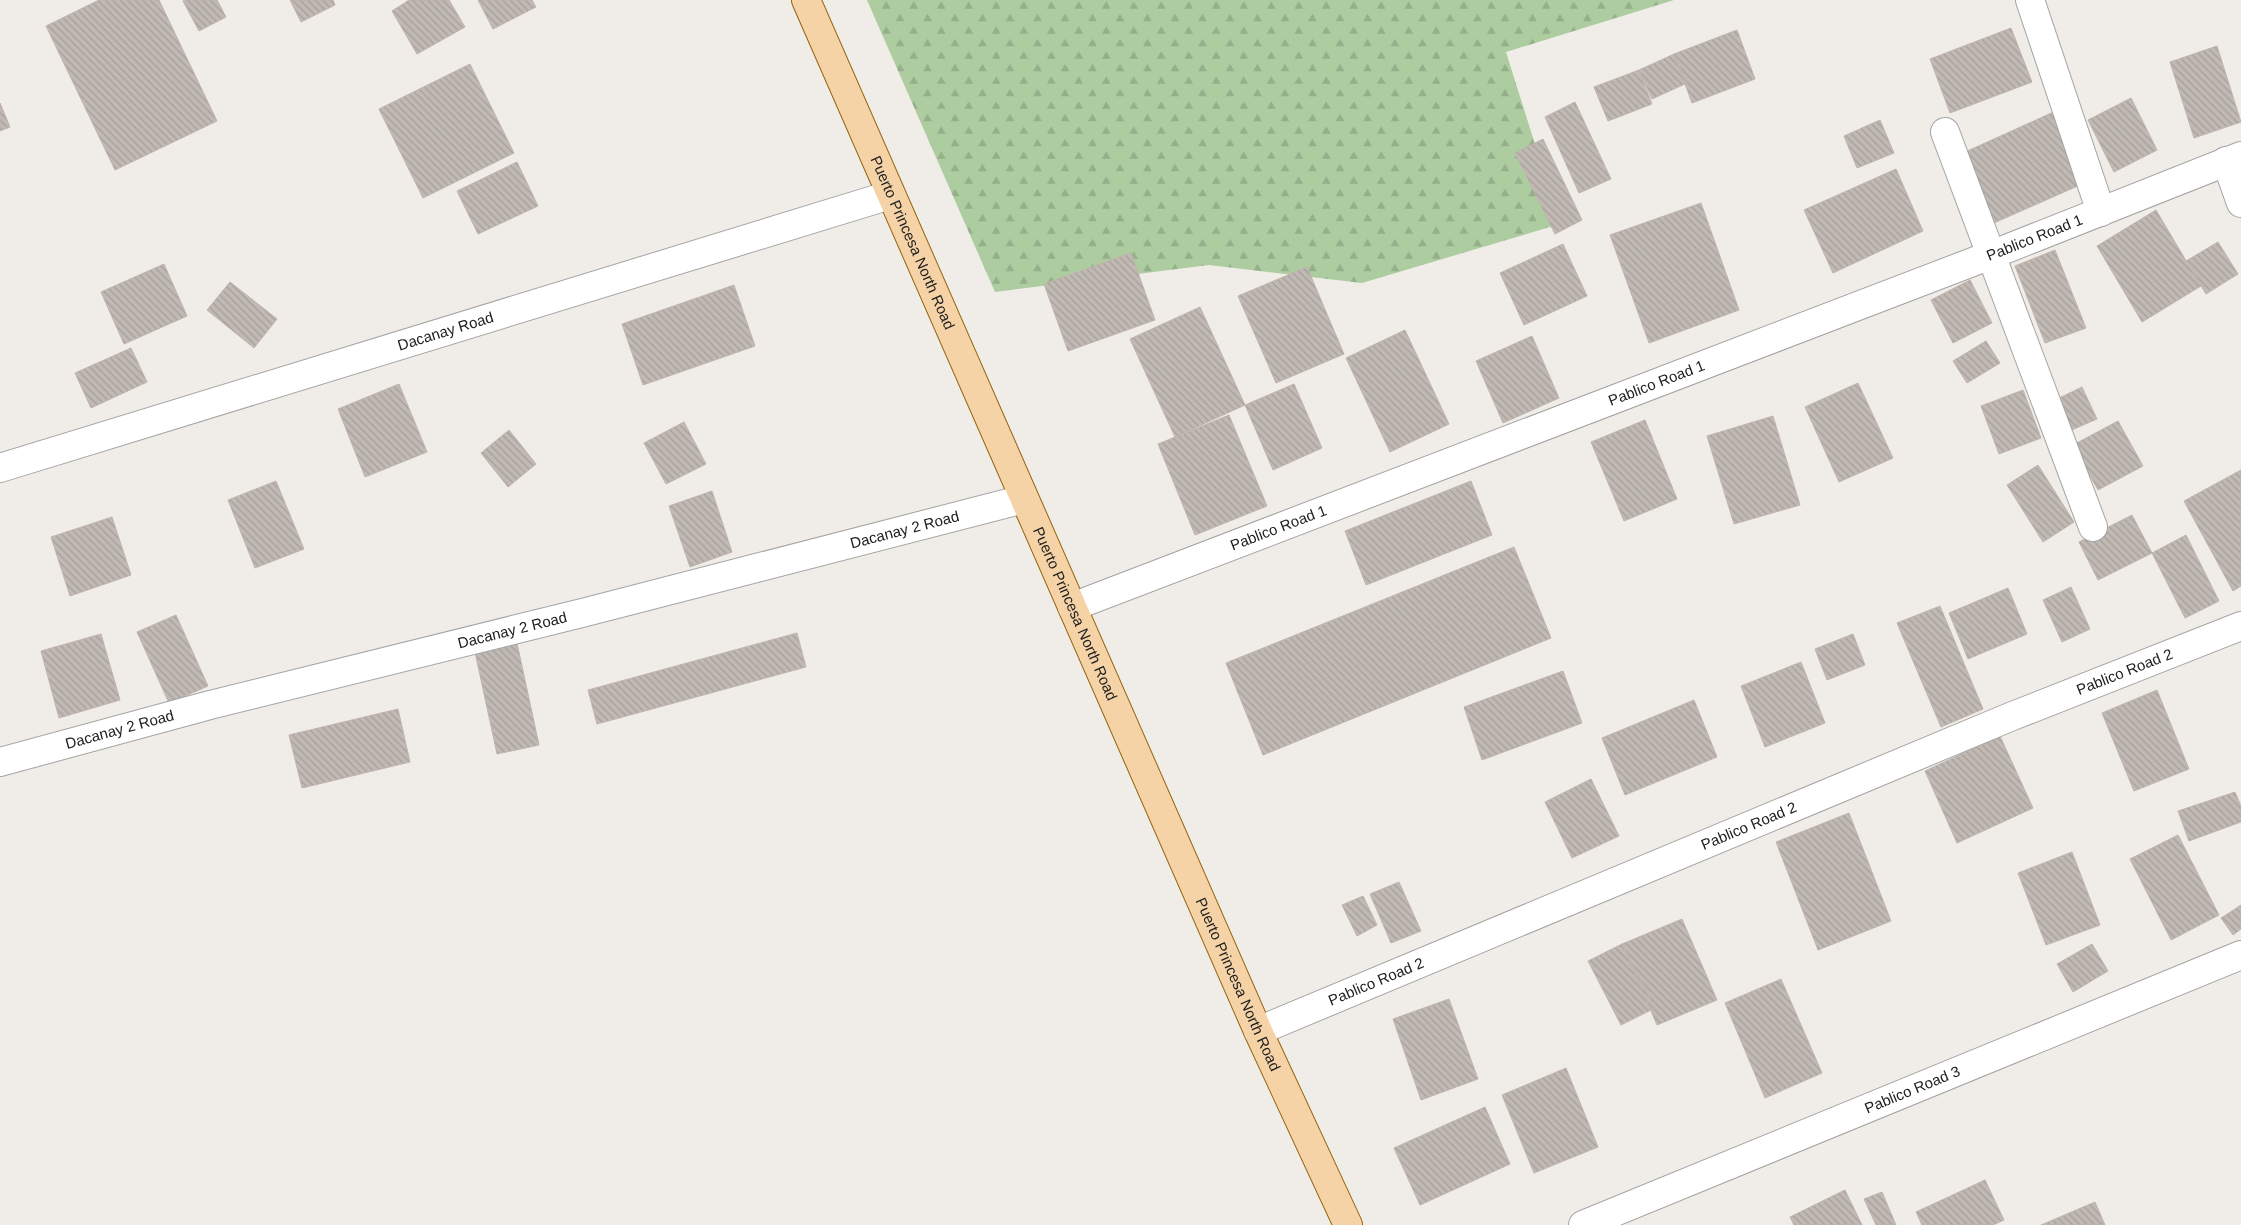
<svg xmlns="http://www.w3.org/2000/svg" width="2241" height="1225" viewBox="0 0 2241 1225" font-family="Arial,sans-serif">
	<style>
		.forest { fill: url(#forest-firs) }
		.building { fill: url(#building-back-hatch); stroke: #c1b4ab }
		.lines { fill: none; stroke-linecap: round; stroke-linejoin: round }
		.minor-casing { stroke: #a4a4a4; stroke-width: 30 }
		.major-casing { stroke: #92640b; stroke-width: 30 }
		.minor { stroke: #fff; stroke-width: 28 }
		.major { stroke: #f5d3a7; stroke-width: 28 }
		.labels { text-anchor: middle; stroke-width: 5; stroke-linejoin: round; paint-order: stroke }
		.street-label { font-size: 15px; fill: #202020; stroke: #fff }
	</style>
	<defs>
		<pattern id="forest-firs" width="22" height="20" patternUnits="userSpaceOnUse" patternTransform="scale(1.25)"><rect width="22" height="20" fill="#adcca0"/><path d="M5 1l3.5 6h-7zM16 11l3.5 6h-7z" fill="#95af8a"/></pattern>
		<pattern id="building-back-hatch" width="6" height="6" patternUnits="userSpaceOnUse" patternTransform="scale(1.25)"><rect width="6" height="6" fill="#c0b9b4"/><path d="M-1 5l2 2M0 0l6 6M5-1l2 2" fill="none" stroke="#a59f9a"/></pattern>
	</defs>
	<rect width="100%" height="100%" fill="#f0ede8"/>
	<!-- forest -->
	<path class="forest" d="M867,0H1674L1506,52L1560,224L1362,283L1209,265L995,292Z"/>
	<!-- building -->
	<path class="building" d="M99,0H159L217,121L115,170L46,26Z
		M185,0H217L226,17L199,31L183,1Z
		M290,0H333L335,5L301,22Z
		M409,0H449L465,27L417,54L392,11Z
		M478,0H532L536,7L493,29Z
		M2011,28L2032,82L1950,113L1930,59Z
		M1737,30L1755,79L1692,103L1674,54Z
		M2217,46L2241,122L2194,138L2170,62Z
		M1674,54L1687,83L1652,99L1639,70Z
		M470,64L514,153L423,198L379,109Z
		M1639,70L1652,104L1608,121L1594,87Z
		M2131,98L2157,150L2114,172L2088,120Z
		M1575,102L1611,179L1579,193L1545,117Z
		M0,103L10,127L0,131Z
		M2058,110L2089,181L1994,223L1963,153Z
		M1880,120L1894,153L1857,168L1844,136Z
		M1543,139L1582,220L1555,234L1515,153Z
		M517,162L538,206L478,234L457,191Z
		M1896,169L1923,231L1833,273L1804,210Z
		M1701,203L1739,310L1649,343L1610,235Z
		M2156,210L2201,286L2142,322L2097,246Z
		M2218,242L2238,274L2206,294L2186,261Z
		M1563,244L1587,296L1524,325L1500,273Z
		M2055,250L2086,328L2045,343L2015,266Z
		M1131,253L1155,320L1068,351L1044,284Z
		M164,264L187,316L124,344L101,292Z
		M1307,267L1344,354L1276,383L1238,296Z
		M1970,280L1992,323L1953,343L1931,300Z
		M230,282L277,319L254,348L207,310Z
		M734,285L755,346L643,385L622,324Z
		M1200,307L1245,405L1175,437L1130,339Z
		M1405,330L1449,424L1390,452L1346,358Z
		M1532,336L1559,398L1503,423L1476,361Z
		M1986,341L2000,363L1967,383L1953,361Z
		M131,348L147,382L91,408L75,373Z
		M1858,383L1893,458L1839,482L1805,407Z
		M399,384L427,452L365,477L338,409Z
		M1294,384L1322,448L1273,470L1245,405Z
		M2082,387L2097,419L2067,432L2053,401Z
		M2023,390L2041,438L1999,454L1981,406Z
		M1229,415L1267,506L1195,535L1158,444Z
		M1773,416L1800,505L1734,524L1707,436Z
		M1645,420L1677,499L1624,521L1591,442Z
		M2118,421L2143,466L2098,490L2073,445Z
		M684,422L706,464L666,484L644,443Z
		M509,430L536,464L508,487L481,453Z
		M2038,465L2074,522L2043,542L2007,485Z
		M2241,470V586L2233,591L2184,501Z
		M276,481L304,549L255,568L228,500Z
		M1471,481L1492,535L1366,585L1345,531Z
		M712,491L732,552L690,567L669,506Z
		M2132,515L2152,553L2098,580L2079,542Z
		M112,517L131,575L70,596L51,537Z
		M2186,535L2219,601L2185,618L2152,553Z
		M1514,547L1551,638L1263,755L1226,663Z
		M2071,587L2090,629L2062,642L2043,600Z
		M2008,588L2027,634L1968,659L1949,613Z
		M1940,606L1983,709L1941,727L1897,623Z
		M176,615L208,686L169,703L137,632Z
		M797,633L806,667L597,724L588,690Z
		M101,634L120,700L59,718L41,651Z
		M1853,634L1865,665L1827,680L1815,649Z
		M517,643L539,745L497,754L475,652Z
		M1801,662L1825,723L1765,747L1741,686Z
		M1563,671L1582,723L1482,760L1464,707Z
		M2157,690L2189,769L2134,791L2102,713Z
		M1694,700L1717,757L1625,795L1602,738Z
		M398,709L410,762L302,788L289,735Z
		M2000,736L2033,808L1957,843L1925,771Z
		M1591,779L1619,836L1572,858L1545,802Z
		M2235,792L2241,806V822L2189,841L2178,811Z
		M1849,813L1891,921L1818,950L1776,842Z
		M2178,835L2219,915L2171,940L2130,859Z
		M2072,852L2100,925L2046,945L2018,873Z
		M1399,882L1421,931L1391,943L1370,894Z
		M1363,896L1377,925L1357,936L1342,905Z
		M2241,905V929L2233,935L2221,918Z
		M1682,919L1717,1000L1657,1025L1622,944Z
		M1622,944L1655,1008L1621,1025L1588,961Z
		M2092,944L2108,971L2073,992L2057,964Z
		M1781,979L1822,1073L1765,1098L1725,1003Z
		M1449,999L1478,1079L1421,1100L1393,1019Z
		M1566,1068L1598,1147L1534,1173L1502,1095Z
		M1485,1107L1510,1164L1420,1205L1394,1148Z
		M1985,1180L2004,1220L1993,1225H1922L1916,1212Z
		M1845,1190L1862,1225H1794L1790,1217Z
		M1882,1192L1896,1225H1876L1864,1199Z
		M2095,1202L2105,1225H2041Z"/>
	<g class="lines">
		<defs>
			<g id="minor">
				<path d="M2030,0L2101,212"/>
				<path d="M1945,132L2093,527"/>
				<path d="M2226,161L2241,203"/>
				<path id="s1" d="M0,468L890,195"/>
				<path id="s2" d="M1072,607L1991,255L2241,156"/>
				<path id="s3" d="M0,762L210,705L586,612L1024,499"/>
				<path id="s4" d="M1258,1031L2010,717L2241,626"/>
				<path id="s5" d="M1583,1225L2241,955"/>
			</g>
			<g id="major">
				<path id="s6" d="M806,0L1258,1031L1348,1225"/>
			</g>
		</defs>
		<!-- minor casing -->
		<use href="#minor" class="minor-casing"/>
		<!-- major casing -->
		<use href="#major" class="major-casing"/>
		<!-- minor -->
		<use href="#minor" class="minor"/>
		<!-- major -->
		<use href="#major" class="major"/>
	</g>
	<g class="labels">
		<!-- street labels -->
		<g class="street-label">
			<text dy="5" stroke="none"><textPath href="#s2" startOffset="1031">Pablico Road 1</textPath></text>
			<text dy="5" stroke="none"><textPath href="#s6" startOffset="265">Puerto Princesa North Road</textPath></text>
			<text dy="5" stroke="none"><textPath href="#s1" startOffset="466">Dacanay Road</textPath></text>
			<text dy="5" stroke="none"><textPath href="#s2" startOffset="626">Pablico Road 1</textPath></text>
			<text dy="5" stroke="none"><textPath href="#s2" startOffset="221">Pablico Road 1</textPath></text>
			<text dy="5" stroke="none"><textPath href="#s3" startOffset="934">Dacanay 2 Road</textPath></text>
			<text dy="5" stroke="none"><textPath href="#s6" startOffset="670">Puerto Princesa North Road</textPath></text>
			<text dy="5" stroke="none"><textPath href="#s3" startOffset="529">Dacanay 2 Road</textPath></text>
			<text dy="5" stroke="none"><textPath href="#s4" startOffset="938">Pablico Road 2</textPath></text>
			<text dy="5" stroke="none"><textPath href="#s3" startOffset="124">Dacanay 2 Road</textPath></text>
			<text dy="5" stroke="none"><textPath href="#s4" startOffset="532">Pablico Road 2</textPath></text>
			<text dy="5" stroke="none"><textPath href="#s4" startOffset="128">Pablico Road 2</textPath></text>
			<text dy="5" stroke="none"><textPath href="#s6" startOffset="1075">Puerto Princesa North Road</textPath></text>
			<text dy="5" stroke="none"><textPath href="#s5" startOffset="356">Pablico Road 3</textPath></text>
		</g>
	</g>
</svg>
